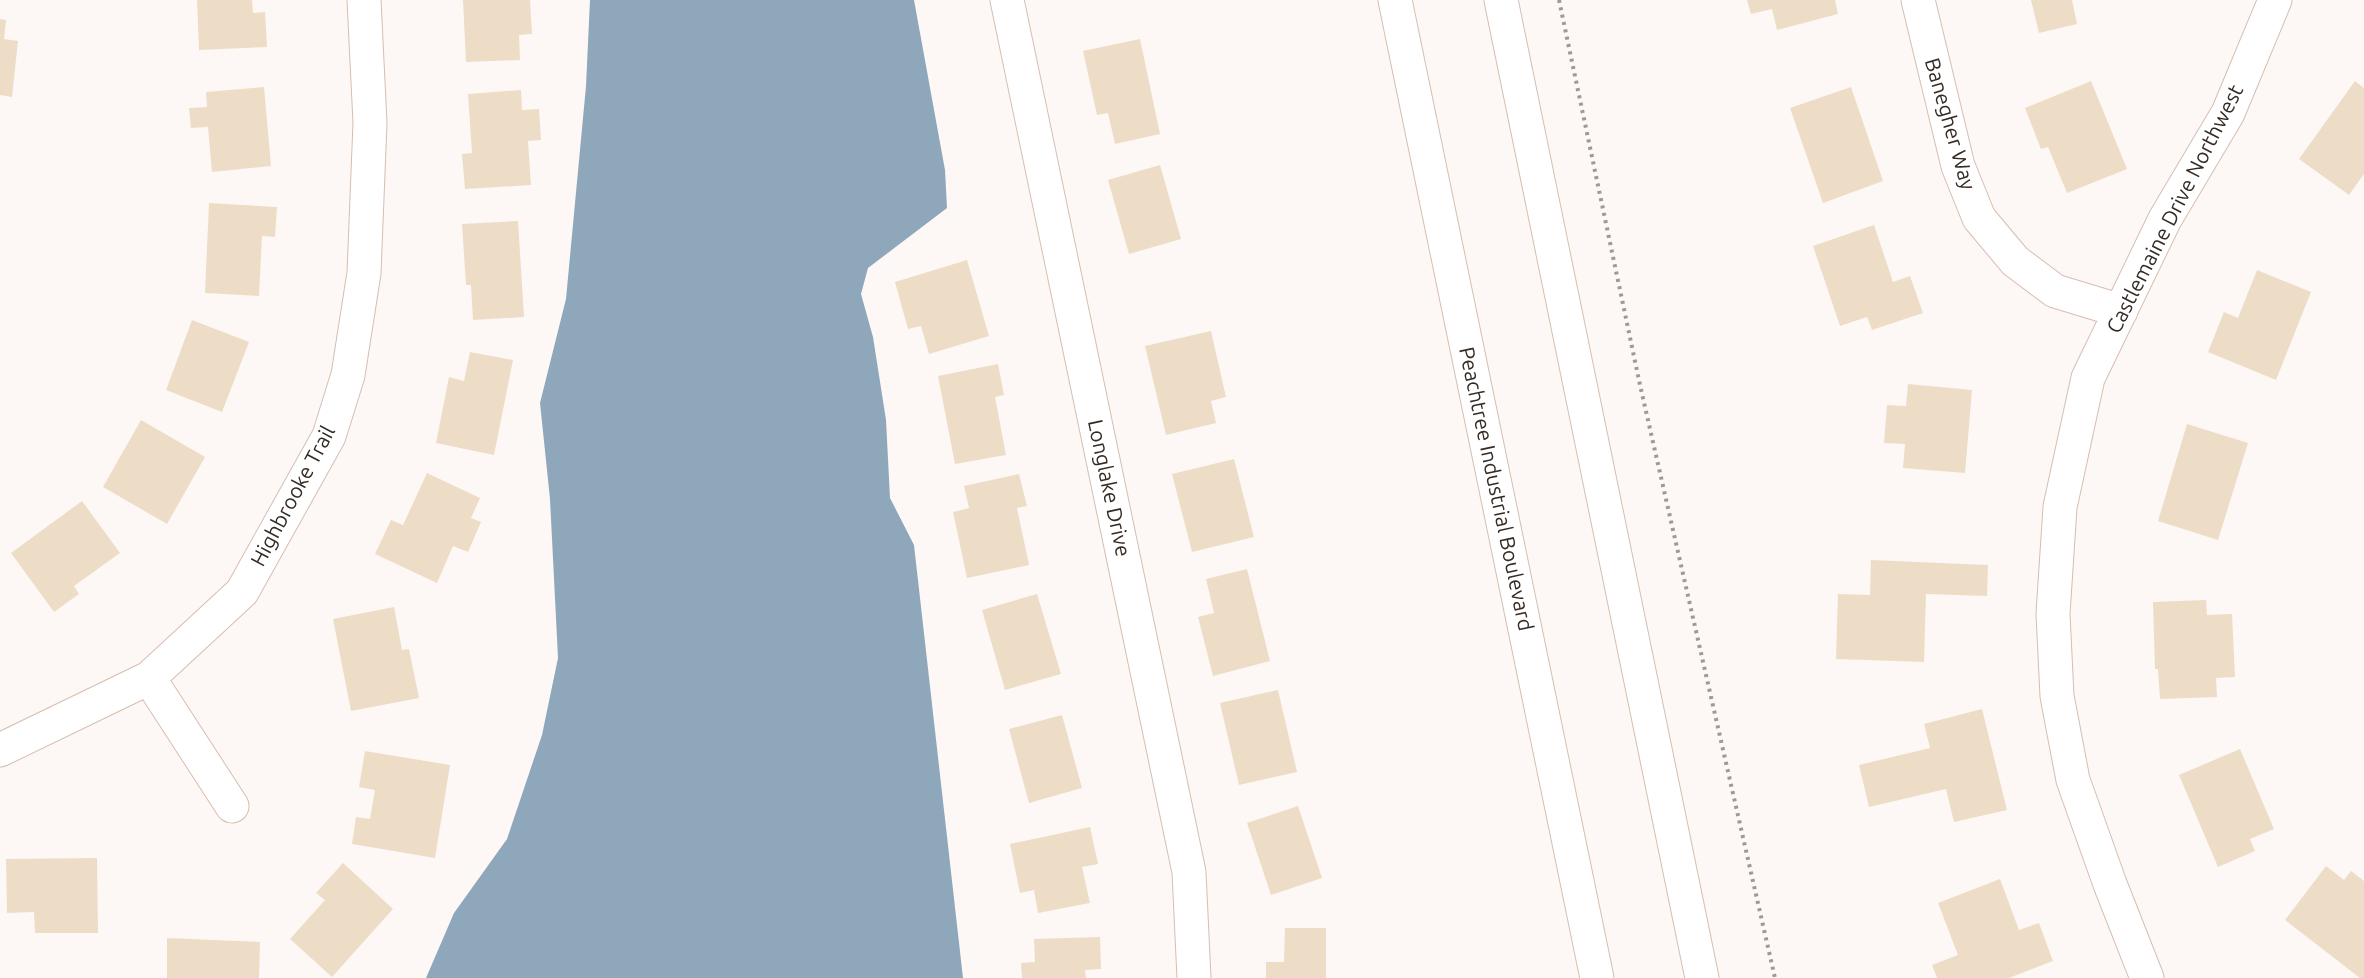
<svg xmlns="http://www.w3.org/2000/svg" width="2364" height="978" viewBox="0 0 2364 978" font-family="Ubuntu,sans-serif">
	<style>
		.water { fill: #8ea7bb }
		.building { fill: #edddc7 }
		.lines { fill: none; stroke-linecap: round; stroke-linejoin: round }
		.street-casing { stroke: #d6beaf; stroke-width: 35 }
		.highway-casing { stroke: #d6beaf; stroke-width: 35 }
		.path { stroke: #9f9894; stroke-width: 4; stroke-dasharray: 3 4.5; stroke-linecap: butt }
		.street { stroke: #fff; stroke-width: 33 }
		.highway { stroke: #fff; stroke-width: 33 }
		.labels { text-anchor: middle; stroke-width: 5; stroke-linejoin: round; paint-order: stroke }
		.street-label { font-size: 21px; fill: #342b25; stroke: #fff }
	</style>
	<rect width="100%" height="100%" fill="#fdf8f5"/>
	<!-- water -->
	<path class="water" d="M590,0H914L945,170L947,208L868,268L861,294L873,337L886,420L890,498L914,545L963,978H426L454,913L507,839L542,735L558,658L550,499L540,403L566,299L586,86Z"/>
	<!-- building -->
	<path class="building" d="M197,0H252L253,13L265,12L267,47L199,50Z
		M463,0H530L532,34L519,35L520,60L466,62Z
		M1747,0H1835L1838,14L1777,30L1772,9L1751,14Z
		M2031,0H2072L2077,24L2039,33Z
		M0,19L6,20L4,39L18,41L12,97L0,95Z
		M1140,39L1160,134L1115,144L1108,113L1097,115L1083,51Z
		M2091,81L2127,169L2067,193L2048,147L2041,149L2025,108Z
		M2355,81L2364,88V174L2349,195L2299,159Z
		M264,87L271,166L212,172L208,127L191,128L189,108L207,107L206,92Z
		M1851,87L1883,181L1823,203L1790,108Z
		M521,90L522,110L539,109L541,140L528,141L531,185L465,189L462,154L472,153L468,94Z
		M1160,165L1181,239L1129,254L1108,180Z
		M209,203L277,207L275,237L262,236L259,296L205,293Z
		M518,221L524,317L473,320L471,285H466L462,224Z
		M1874,225L1893,282L1910,276L1923,313L1872,330L1867,317L1840,326L1813,246Z
		M967,260L989,336L929,354L921,326L908,329L895,282Z
		M2257,270L2311,292L2276,380L2208,352L2224,312L2238,318Z
		M192,320L249,342L222,412L166,390Z
		M1211,331L1226,397L1211,401L1216,423L1166,435L1145,346Z
		M470,352L513,360L494,455L436,443L449,377L464,381Z
		M998,364L1004,395L995,397L1006,455L955,464L938,376Z
		M1908,384L1972,390L1965,473L1903,468L1905,444L1884,443L1887,405L1906,406Z
		M141,420L205,457L167,524L103,487Z
		M2187,424L2248,443L2218,540L2158,521Z
		M1234,459L1254,537L1192,552L1172,474Z
		M427,473L480,498L471,518L481,522L468,552L453,546L437,583L375,554L391,520L403,525Z
		M1019,474L1027,506L1017,508L1029,565L967,578L953,512L969,508L964,486Z
		M82,501L120,553L74,586L79,594L54,612L11,553Z
		M1871,560L1988,565L1987,596L1926,594L1924,662L1836,659L1838,594L1870,595Z
		M1247,569L1270,661L1213,676L1198,617L1214,613L1206,579Z
		M1037,594L1061,674L1005,690L982,610Z
		M2206,600L2207,615L2232,614L2235,677L2216,678L2217,697L2160,699L2158,669H2155L2153,602Z
		M394,607L402,650L409,649L419,698L351,711L333,619Z
		M1278,690L1297,772L1239,785L1220,703Z
		M1982,709L2007,810L1954,822L1946,789L1869,807L1859,765L1930,748L1924,724Z
		M1062,715L1082,788L1029,803L1009,729Z
		M2240,749L2274,829L2250,839L2255,851L2218,867L2179,775Z
		M365,751L450,765L435,858L352,844L356,817L370,819L375,790L359,787Z
		M1298,806L1322,878L1271,895L1247,823Z
		M1090,827L1098,864L1082,867L1090,903L1038,913L1034,890L1020,893L1010,844Z
		M97,858L98,933H35L34,912L7,913L6,859Z
		M343,863L393,909L332,977L290,939L325,900L316,893Z
		M2326,866L2344,880L2351,871L2364,881V978H2360L2285,920Z
		M2000,879L2019,930L2039,923L2053,961L2009,978H1937L1932,965L1958,955L1938,903Z
		M1285,928H1326V978H1266V962H1284Z
		M1100,937L1101,969L1085,970L1086,978H1022L1021,963L1035,962L1034,939Z
		M167,938L260,942L259,978H167Z"/>
	<g class="lines">
		<defs>
			<path id="street" d="M1007,0L1189,872L1194,978
				M1918,0L1958,166L1979,218L2015,261L2055,291L2121,311
				M149,678L232,806
				M0,750L149,678L242,592L329,436L348,375L364,273L370,123L364,0
				M2147,978L2110,884L2073,780L2057,696L2053,614L2060,507L2088,378L2165,219L2228,113L2275,0"/>
			<path id="highway" d="M1395,0L1597,978
				M1501,0L1702,978"/>
		</defs>
		<!-- street casing -->
		<use href="#street" class="street-casing"/>
		<!-- highway casing -->
		<use href="#highway" class="highway-casing"/>
		<!-- path -->
		<path class="path" d="M1559,0L1640,385L1775,978"/>
		<!-- street -->
		<use href="#street" class="street"/>
		<!-- highway -->
		<use href="#highway" class="highway"/>
	</g>
	<g class="labels">
		<!-- street labels -->
		<g class="street-label">
			<text transform="translate(1950 124) rotate(74)" y="7">Banegher Way</text>
			<text transform="translate(2175 209) rotate(-63)" y="7">Castlemaine Drive Northwest</text>
			<text transform="translate(1109 488) rotate(78)" y="7">Longlake Drive</text>
			<text transform="translate(1496 489) rotate(78)" y="7">Peachtree Industrial Boulevard</text>
			<text transform="translate(293 496) rotate(-62)" y="7">Highbrooke Trail</text>
		</g>
	</g>
</svg>
